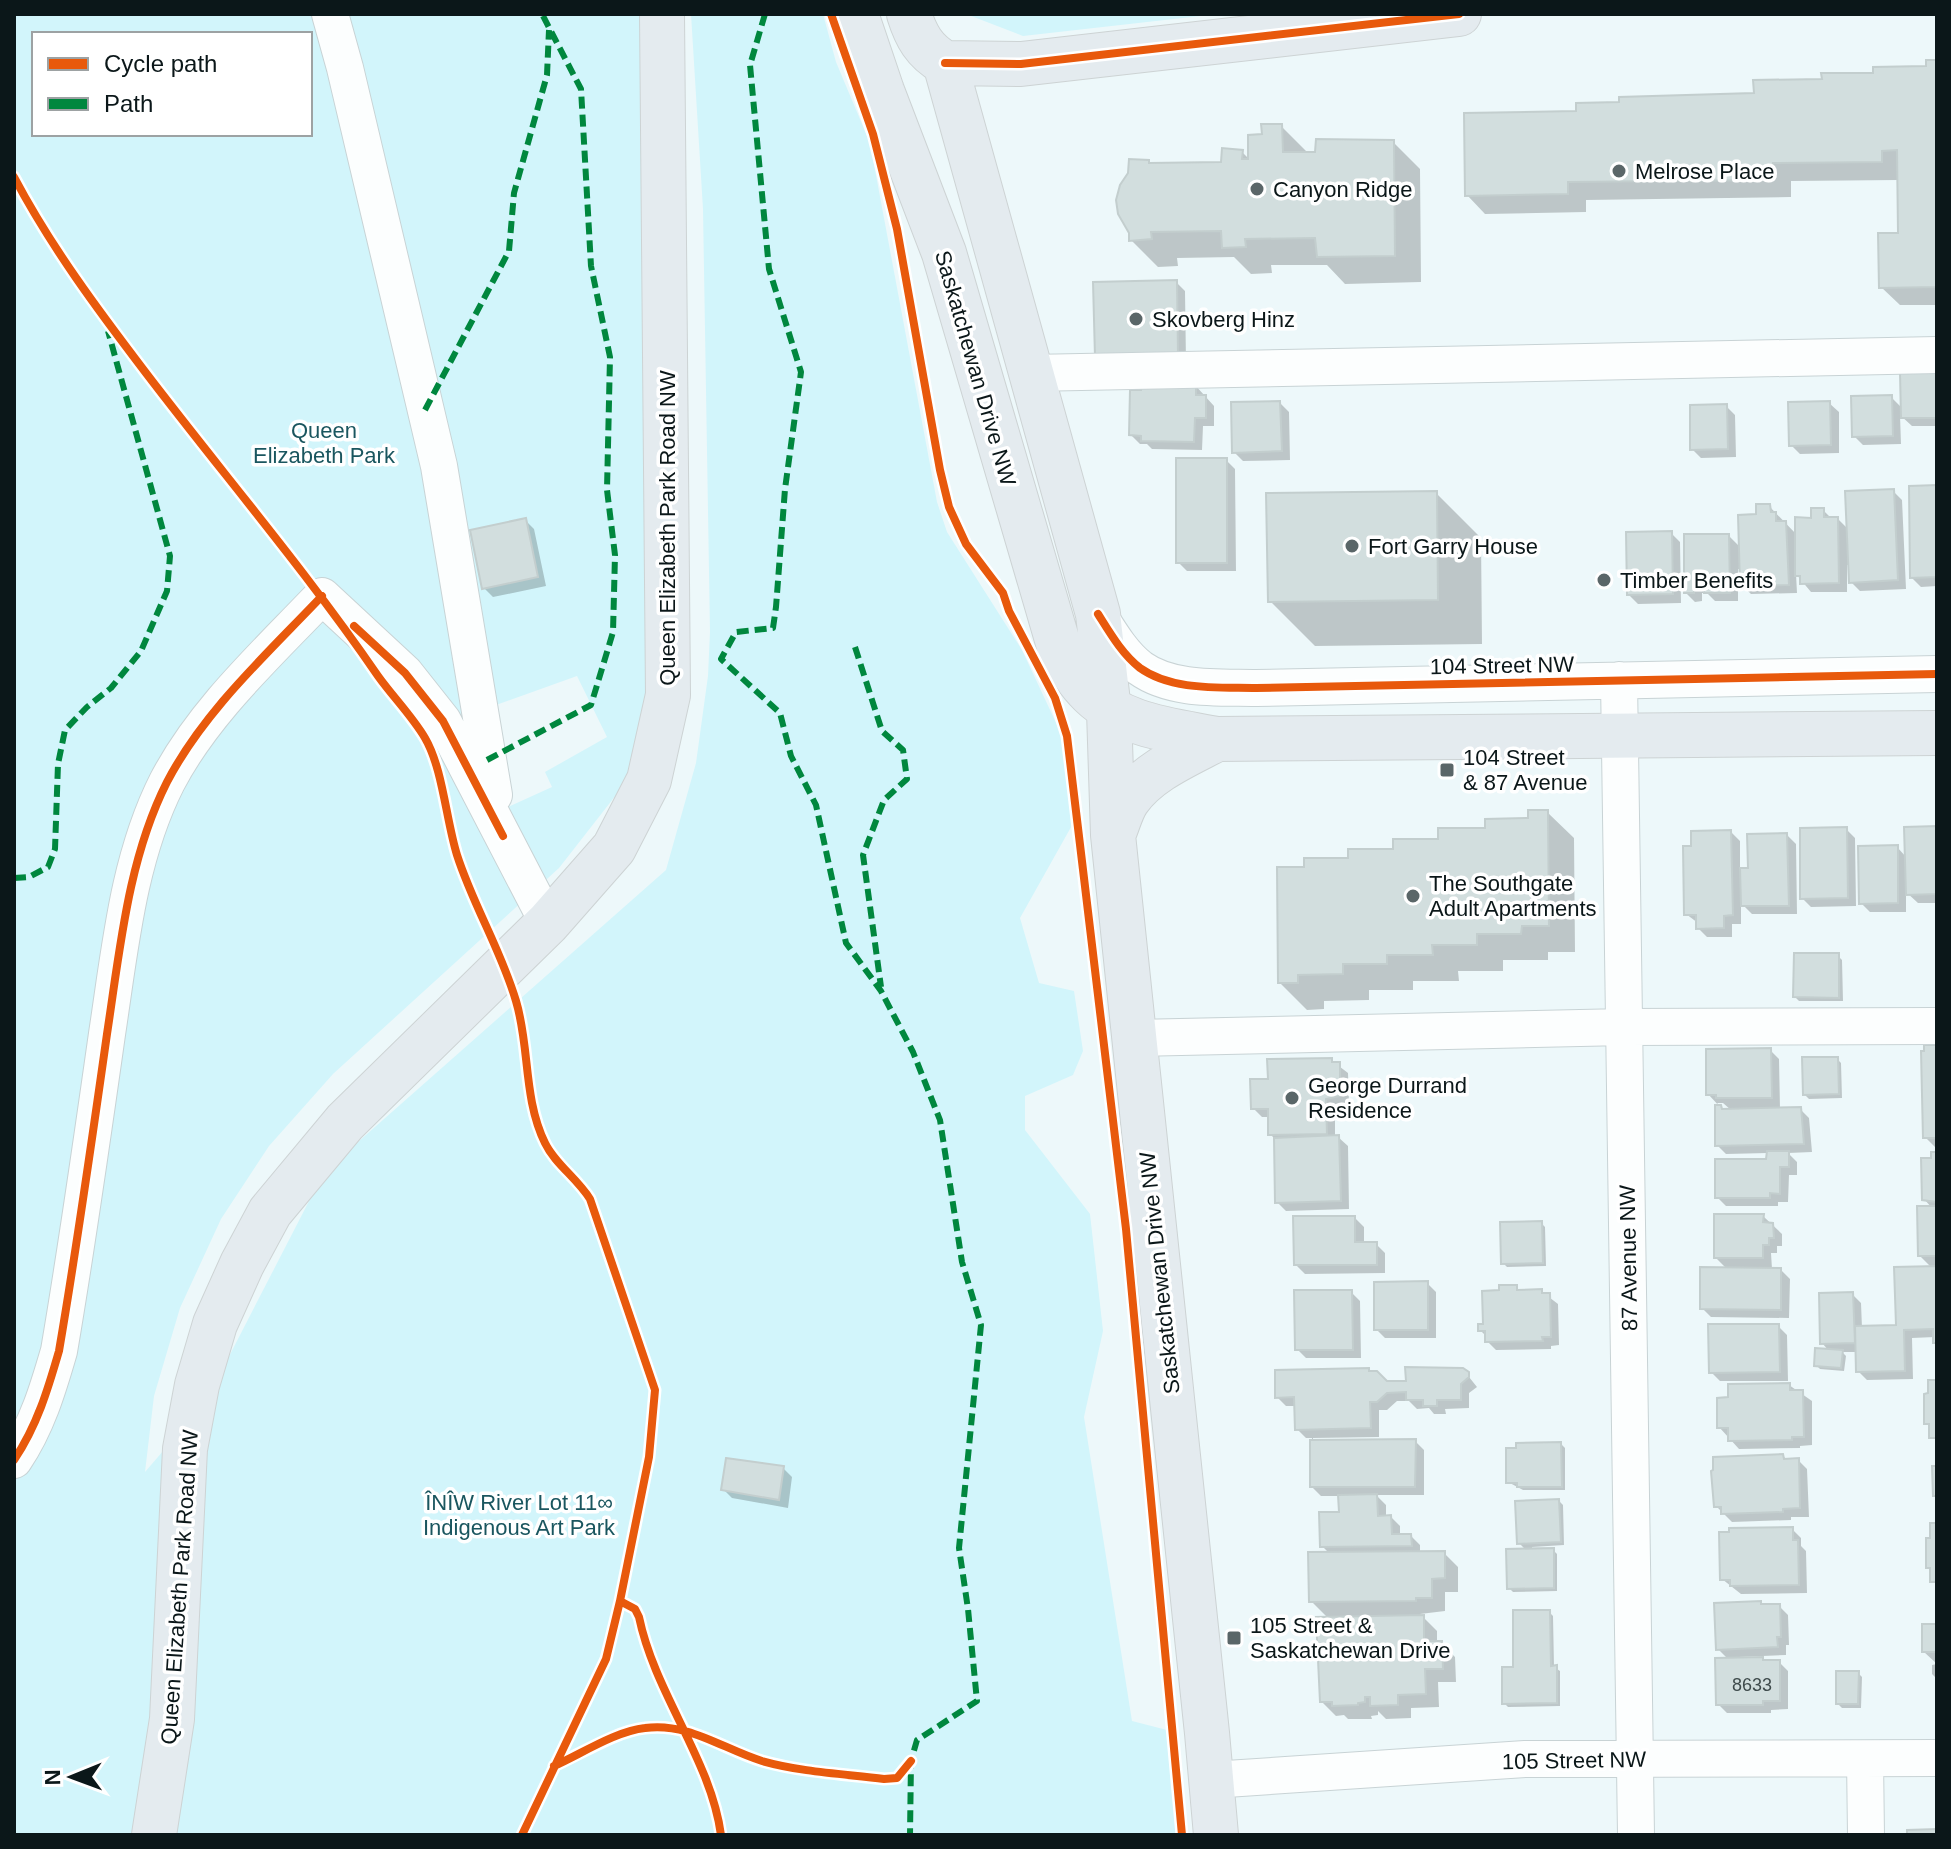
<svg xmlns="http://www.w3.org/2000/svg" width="1951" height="1849" viewBox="0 0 1951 1849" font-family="Arial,sans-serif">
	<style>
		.green { fill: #d2f5fb; fill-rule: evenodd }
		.shadow { fill: #0003; fill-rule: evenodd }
		.building { fill: #d2dede; stroke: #c3cece; stroke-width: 2 }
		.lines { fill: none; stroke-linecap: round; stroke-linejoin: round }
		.minor-casing { stroke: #c8d3d5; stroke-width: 38 }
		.major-casing { stroke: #cdd3d4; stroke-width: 46 }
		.minor { stroke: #fcfefe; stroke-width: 36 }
		.major { stroke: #e4ebef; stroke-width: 44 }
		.quiet { stroke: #00873e; stroke-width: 6; stroke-dasharray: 12 6; stroke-linecap: butt }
		.cycleway-casing { stroke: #fff; stroke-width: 13 }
		.cycleway { stroke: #e8590c; stroke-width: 8 }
		.poi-dot { fill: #5a6668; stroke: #fff; stroke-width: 3 }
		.labels { text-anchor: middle; stroke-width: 7; stroke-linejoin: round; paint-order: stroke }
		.number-label { font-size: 18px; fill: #3e4a4b }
		.poi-label { font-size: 22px; fill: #0b1719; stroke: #fff; text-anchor: start }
		.street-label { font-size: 22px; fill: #0b1719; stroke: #fff }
		.park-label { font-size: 22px; fill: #1a565f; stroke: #fff }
	</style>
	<rect width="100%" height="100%" fill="#edf8fa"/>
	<!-- green -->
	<path class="green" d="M14,14H642L647,700L627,781L559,868L333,1074L269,1146L221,1219L180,1308L154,1396L145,1472L206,1401L324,1172L666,870L696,763L708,676L710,632L703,209L691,14H823L836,62L870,143L937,502L947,532L1022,650L1066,744L1075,820L1020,918L1039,983L1074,991L1083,1051L1073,1075L1025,1096V1130L1090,1214L1103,1331L1084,1417L1132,1721L1167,1730L1176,1835H14ZM34,34H310V134H34ZM577,676L607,737L545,772L552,787L497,812L479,711Z
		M966,14H1218L1023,36Z"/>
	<!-- shadow -->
	<path class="shadow" d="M1937,62V305H1900L1881,287L1900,235L1899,180L1791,181V197L1586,200V212L1485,214L1467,195L1578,113L1756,95L1824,81L1928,68Z
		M1281,126L1309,154L1393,142L1420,169L1421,282L1345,284L1327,265H1271L1272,273L1251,274L1234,257L1177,258L1178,266L1158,267L1131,240L1151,165L1223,164L1242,152L1250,160L1264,136Z
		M1176,282L1185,291L1186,363L1095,284Z
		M1937,374V426H1912L1900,415L1901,444L1863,445L1854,436L1891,397L1902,408Z
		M1195,385L1214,406V426H1203L1202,450L1152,449L1147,444H1140L1131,435Z
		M1280,403L1289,412L1290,460L1243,461L1234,452Z
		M1829,403L1839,412V453L1800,454L1791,445Z
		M1726,406L1735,415L1736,457L1701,458L1692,449Z
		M1226,460L1235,469L1236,571H1187L1178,562Z
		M1937,487V586L1921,587L1912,578Z
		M1893,491L1902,500L1906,589L1860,591L1851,582V565H1847V592H1811L1796,574L1797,593L1751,594L1742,585L1741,569H1738V601H1715L1707,593H1702V601L1695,602L1686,593L1729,536L1741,548L1758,516L1769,506L1797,535L1823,510L1832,519H1838L1849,530Z
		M1436,493L1481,538L1482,644L1315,646L1270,601Z
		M525,520L534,529L546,586L493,597L484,588Z
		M1671,533L1680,542L1681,603L1638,604L1629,595Z
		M1547,812L1574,838L1575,952H1548V960H1503V971H1458L1459,981H1413V990H1369V1000L1324,1001V1009L1307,1010L1280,983L1307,869L1530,820Z
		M1937,828V903H1918L1906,892V912H1870L1861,903L1897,847L1907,858Z
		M1846,829L1855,838L1856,906L1811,907L1802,898Z
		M1731,832L1740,841V870H1750L1787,835L1796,844L1797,914H1752L1741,903V924H1732V937H1707L1698,928V923L1686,914Z
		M1838,956L1842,960L1843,1001H1799L1795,997Z
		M1937,1047V1149L1925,1137Z
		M1770,1050L1779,1059L1780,1109H1800L1809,1118L1812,1152L1788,1153L1797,1162V1175H1789L1788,1202H1778V1206H1726L1717,1197L1768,1161V1153L1726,1154L1717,1145L1720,1107L1708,1094ZM1717,1103H1723L1731,1110L1725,1111Z
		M1837,1059L1841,1063L1842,1098L1809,1099L1805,1095Z
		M1331,1060L1348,1073L1349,1105L1335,1108V1138L1338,1137L1348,1146L1349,1209L1286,1211L1277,1202L1276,1140L1270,1134V1117H1262L1253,1108L1270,1081Z
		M1937,1154V1344L1935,1337L1912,1338L1913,1379L1867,1380L1858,1371L1857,1352H1842L1846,1356L1844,1371L1820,1369L1816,1365L1829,1351L1822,1343L1852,1294L1861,1303L1862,1328L1898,1327L1932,1268L1920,1256L1932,1208L1924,1199L1933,1160Z
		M1763,1216L1782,1234V1246H1777V1253H1771L1772,1269L1781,1270L1790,1279L1789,1318L1711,1317L1702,1308L1727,1269L1716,1258Z
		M1355,1218L1364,1227V1244H1376L1385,1253V1273L1305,1274L1296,1265Z
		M1541,1223L1545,1227L1546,1266L1507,1267L1503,1263Z
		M1427,1283L1436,1292V1338H1385L1376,1329Z
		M1516,1287L1521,1292L1541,1291L1558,1304L1559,1345L1551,1346V1349L1496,1350L1487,1341V1337L1480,1330L1485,1326L1501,1292Z
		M1351,1292L1360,1301L1361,1358H1306L1297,1349Z
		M1778,1326L1787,1335L1788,1381H1720L1711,1372Z
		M1465,1372L1477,1387L1469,1393V1408L1445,1409L1446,1414H1434L1429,1408L1417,1409L1409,1401H1397L1387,1410H1379V1437L1313,1438V1442L1415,1441L1424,1450V1495H1376L1386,1505V1517H1391L1400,1526V1536H1411L1420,1545V1553H1444L1458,1567V1592H1445V1611L1420,1614L1437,1631V1643H1441L1455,1657L1456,1682H1438L1439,1707L1411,1708V1718L1386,1719L1378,1711V1715L1371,1716L1372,1719H1348L1344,1715L1336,1716L1322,1702L1329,1619L1311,1601L1330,1554L1322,1546L1341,1514L1340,1496H1321L1312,1487V1438H1306L1297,1429L1296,1406H1286L1277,1397L1408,1383Z
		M1789,1385L1812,1401V1445L1800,1446V1448L1739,1449L1719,1427Z
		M1561,1444L1565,1448V1490H1523L1508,1482Z
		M1783,1456L1788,1461L1798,1460L1807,1469L1809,1517H1791V1520L1732,1522L1716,1506Z
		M783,1468L792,1477L788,1508L732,1498L723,1489Z
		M1559,1501L1563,1505L1564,1545L1532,1547V1550H1553L1557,1554V1591L1513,1592L1509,1588L1526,1550L1519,1543Z
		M1792,1529L1801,1538V1546L1806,1551L1807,1593L1741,1594L1722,1579Z
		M1779,1606L1788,1615L1789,1645H1786V1655L1739,1657V1661L1779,1662L1788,1671V1709L1771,1710V1713H1727L1718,1704L1729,1660L1718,1649Z
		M1549,1612L1553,1616L1554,1667L1560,1671V1706L1508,1707L1504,1703L1515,1669Z
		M1937,1626V1679L1932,1674V1665L1937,1664L1924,1652Z
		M1858,1673L1862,1677L1861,1708H1842L1838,1704Z"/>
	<!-- building -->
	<path class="building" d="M1926,60H1937V287L1879,288L1878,233H1898L1897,150L1882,151V162L1773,163L1774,180L1568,182V194L1465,196L1464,113L1576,111V103L1619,102V97L1754,93L1753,80L1822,79L1821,73H1873V67L1926,66Z
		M1261,124H1282L1283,152H1315L1316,139L1394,140L1395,256L1317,257L1315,238L1245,239L1246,247L1222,248L1221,231L1151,232L1152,239L1129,241V233L1118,214L1116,200L1120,185L1128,173L1129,159L1149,160V163L1221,162L1222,148L1243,150L1242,159H1248V135L1262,134Z
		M1177,280L1178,355L1095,357L1093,282Z
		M1937,372V418H1901L1900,373Z
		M1141,382L1196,383V395H1206V418H1195L1194,442L1141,441V436L1129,435L1130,390H1141Z
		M1892,395L1893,436L1852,437L1851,396Z
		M1280,401L1282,451L1232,453L1231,402Z
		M1830,401L1831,445L1789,446L1788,402Z
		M1727,404L1728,449L1690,450V405Z
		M1176,458H1227V563H1176Z
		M1937,485V577L1910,578L1909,486Z
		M1894,489L1898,580L1849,583L1845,491Z
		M1437,491L1438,600L1268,602L1266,493Z
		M1756,504H1770L1771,512H1776V521H1786L1789,585L1740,586L1738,515L1756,514Z
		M1811,508H1824V517H1838L1839,583L1800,584V576H1795V517L1811,518Z
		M526,518L538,577L482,589L470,530Z
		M1672,531L1673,594L1627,595L1626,532Z
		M1684,534H1729L1730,593H1704V584H1694V593H1684Z
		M1528,810H1548L1549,926H1522L1521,934H1477V945H1432L1433,955H1387V964H1343V974L1298,975V983H1278L1277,867H1304V858H1348V849H1393V839H1438V828H1485V819L1528,818Z
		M1937,826V894L1906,895L1904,827Z
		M1847,827L1848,898L1800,899V828Z
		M1731,830L1733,915L1724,916V928L1696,929V915H1684L1683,846H1691V831Z
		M1787,833L1789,906H1741L1740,868H1748L1747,834Z
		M1898,845V903L1859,904L1858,846Z
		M1794,953H1839V998L1793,997Z
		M1924,1045H1937V1138H1923L1921,1051H1924Z
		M1771,1048L1772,1098H1716V1095H1706V1049Z
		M1802,1057H1838L1839,1094L1803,1095Z
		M1332,1058V1062H1340V1096L1326,1099L1327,1134L1268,1135V1109H1251L1250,1079H1268L1267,1059Z
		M1715,1105H1721L1722,1109L1801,1107L1804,1144L1715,1146Z
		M1339,1135L1341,1201L1275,1203L1274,1138Z
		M1767,1151H1789V1167H1780V1194L1770,1193V1198H1715V1159H1766Z
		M1931,1152H1937V1202L1922,1200L1921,1158H1931Z
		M1917,1206H1937V1256H1918Z
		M1714,1214H1764L1763,1222L1773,1223L1774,1238H1769V1245H1763V1258H1714Z
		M1293,1216H1355V1242H1377V1265H1294Z
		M1542,1221L1543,1263L1501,1264L1500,1222Z
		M1937,1266V1343H1933V1329L1904,1330L1905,1371L1856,1372L1855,1326L1896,1325L1894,1267Z
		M1700,1267L1781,1268V1310L1700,1309Z
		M1428,1281V1330H1374V1282Z
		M1499,1285H1517V1290L1542,1289V1293H1550L1551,1337H1542L1543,1341L1485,1342V1331H1478V1324H1483L1482,1291L1499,1290Z
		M1294,1290H1352L1353,1350H1295Z
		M1853,1292L1855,1343L1820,1344L1819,1293Z
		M1708,1324H1779L1780,1372L1709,1373Z
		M1815,1348L1843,1350L1841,1368L1814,1366Z
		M1405,1367L1463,1368L1469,1372V1377L1461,1384V1400H1437V1406H1423V1400H1406V1392L1387,1393L1377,1402H1370L1371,1428L1295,1430L1294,1397L1275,1398V1370L1369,1368V1371H1377L1387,1381H1406Z
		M1928,1380H1937V1438H1929V1424H1924V1394L1928,1393Z
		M1790,1383V1390H1803L1804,1437H1792V1440L1728,1441V1428H1717V1398L1728,1397V1384Z
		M1416,1439L1415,1487H1310V1440Z
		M1561,1442L1562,1487H1517V1483H1506V1448H1516V1443Z
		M1783,1454L1784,1459L1799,1458L1800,1508L1783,1509V1512L1721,1514V1507H1714L1711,1471L1713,1470V1457Z
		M726,1458L784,1466L779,1500L721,1490Z
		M1932,1466H1937V1496H1933Z
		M1377,1494L1378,1516L1391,1515L1392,1534H1411L1412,1546L1320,1547L1319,1512H1339L1338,1495Z
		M1559,1499L1561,1542L1517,1544L1515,1501Z
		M1930,1523H1937V1582H1930V1568H1926V1538H1930Z
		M1793,1527V1540H1798L1799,1585L1730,1586V1580H1720L1719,1532H1729V1528Z
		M1554,1548V1588L1507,1589L1506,1549Z
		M1445,1551V1578L1432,1579V1598H1416V1601L1309,1602L1308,1552Z
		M1761,1601V1604H1780L1781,1637H1777L1778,1647L1716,1650L1714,1603Z
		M1513,1610H1550L1551,1666L1557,1665V1703L1502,1704V1667H1513Z
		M1424,1615V1641H1442L1443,1669H1425L1426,1694L1398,1695V1705L1370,1706V1697H1365V1702L1358,1703V1705L1332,1706V1702H1320L1316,1617Z
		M1922,1624H1937V1652H1922Z
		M1763,1657V1660H1780V1701H1763V1705H1716L1715,1658Z
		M1836,1671H1859L1858,1704H1836Z
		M1937,1829V1835H1907V1830Z"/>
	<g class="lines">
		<defs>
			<path id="minor" d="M330,14L345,68L439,466L494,795
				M1030,373L1937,355
				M1098,614C1110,633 1122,654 1140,668C1172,691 1220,687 1256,688L1937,674
				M1619,680L1636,1835
				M1135,1038L1625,1027L1937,1026
				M14,1460C37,1426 48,1389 59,1351C77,1246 92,1140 107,1034C120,949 128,859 167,782C204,711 267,654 322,596L405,673L443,721L548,923
				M1865,1759L1866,1835
				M1211,1780L1525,1759L1937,1758"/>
			<path id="major" d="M856,14L882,91L944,253L1061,653C1069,665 1076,679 1086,689C1119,726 1171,730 1217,739L1937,733
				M909,14C916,36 924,51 945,63L1098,614L1109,711L1113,835L1207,1733L1216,1835
				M945,63L1021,64L1459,14
				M1113,835C1118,824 1121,810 1128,800C1148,771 1187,755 1217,739
				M154,1835L172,1719L185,1449L197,1385L215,1324L242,1264L270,1212L345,1122L548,923L614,848L649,780L668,695L662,14"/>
		</defs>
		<!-- minor casing -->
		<use href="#minor" class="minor-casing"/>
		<!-- major casing -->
		<use href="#major" class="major-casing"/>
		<!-- minor -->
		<use href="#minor" class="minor"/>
		<!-- major -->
		<use href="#major" class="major"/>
		<!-- quiet -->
		<path class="quiet" d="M765,14L750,65L769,269L801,372L785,489L776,607L773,628L736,632L721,659L780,713L791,756L816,805L846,943L881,991L913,1052L940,1120L962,1262L981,1325L959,1548L968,1609L977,1701L917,1740L911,1761L910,1835
			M425,410L509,251L514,193L547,75L549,30
			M855,647L882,731L903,750L907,779L884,800L863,855L881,987
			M487,760L591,705L613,632L615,555L607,490L610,357L591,266L581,89L542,14
			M14,878L29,877L48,867L55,849L58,764L65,730L87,707L111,688L141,651L167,591L170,556L108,331"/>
		<defs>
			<path id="cycleway" d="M831,14L873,134L897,229L940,470L949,507L966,544L1003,593L1009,611L1055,698L1067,736L1126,1229L1182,1835
				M945,63L1021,64L1459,14
				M14,177C51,247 98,310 146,373C223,474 306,571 378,676C393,697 412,716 425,738C443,769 446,820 457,855C473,905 501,950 516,1001C530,1047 523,1098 545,1143C555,1164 577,1178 590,1199L655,1390L649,1457L620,1601L635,1609L639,1617C655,1694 711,1760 721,1835
				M1098,614C1110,633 1122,654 1140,668C1172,691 1220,687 1256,688L1937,674
				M354,626L405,673L443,721L503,836
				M14,1460C37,1426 48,1389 59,1351C77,1246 92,1140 107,1034C120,949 128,859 167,782C204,711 267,654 322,596
				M554,1766C581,1754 616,1731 645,1728C688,1722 723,1749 762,1761C801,1772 844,1774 884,1779L897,1778L911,1761
				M522,1835L606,1659L620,1601"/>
		</defs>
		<!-- cycleway casing -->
		<use href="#cycleway" class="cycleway-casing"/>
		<!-- cycleway -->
		<use href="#cycleway" class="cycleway"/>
	</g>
	<!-- markers -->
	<g class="poi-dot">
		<circle cx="1619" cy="171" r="8"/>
		<circle cx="1257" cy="189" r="8"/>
		<circle cx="1136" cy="319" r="8"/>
		<circle cx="1352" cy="546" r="8"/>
		<circle cx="1604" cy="580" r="8"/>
		<rect x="1439" y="762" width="16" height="16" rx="4"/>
		<circle cx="1413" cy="896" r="8"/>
		<circle cx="1292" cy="1098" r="8"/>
		<rect x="1226" y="1630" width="16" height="16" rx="4"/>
	</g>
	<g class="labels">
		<!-- number labels -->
		<g class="number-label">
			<text x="1752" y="1691">8633</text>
		</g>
		<!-- poi labels -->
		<g class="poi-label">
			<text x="1635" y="179">Melrose Place</text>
			<text x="1273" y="197">Canyon Ridge</text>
			<text x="1152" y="327">Skovberg Hinz</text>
			<text x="1368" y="554">Fort Garry House</text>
			<text x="1620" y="588">Timber Benefits</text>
			<text x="1463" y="765">104 Street<tspan x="1463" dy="25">&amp; 87 Avenue</tspan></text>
			<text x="1429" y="891">The Southgate<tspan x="1429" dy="25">Adult Apartments</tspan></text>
			<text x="1308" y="1093">George Durrand<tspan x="1308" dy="25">Residence</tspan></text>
			<text x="1250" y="1633">105 Street &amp;<tspan x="1250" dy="25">Saskatchewan Drive</tspan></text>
		</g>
		<!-- street labels -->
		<g class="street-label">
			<text transform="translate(976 368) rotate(74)" y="8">Saskatchewan Drive NW</text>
			<text transform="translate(667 528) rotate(-90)" y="8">Queen Elizabeth Park Road NW</text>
			<text transform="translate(1502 665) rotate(-1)" y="8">104 Street NW</text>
			<text transform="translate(1628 1258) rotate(-91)" y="8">87 Avenue NW</text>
			<text transform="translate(1159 1273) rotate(-96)" y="8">Saskatchewan Drive NW</text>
			<text transform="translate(179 1587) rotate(-86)" y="8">Queen Elizabeth Park Road NW</text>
			<text transform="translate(1574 1760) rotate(-1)" y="8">105 Street NW</text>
		</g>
		<!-- park labels -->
		<g class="park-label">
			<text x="324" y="438">Queen<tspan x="324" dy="25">Elizabeth Park</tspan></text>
			<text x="519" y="1510">ÎNÎW River Lot 11∞<tspan x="519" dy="25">Indigenous Art Park</tspan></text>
		</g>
	</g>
	<!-- border -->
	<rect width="1951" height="1849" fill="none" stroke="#0b1719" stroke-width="32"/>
	<!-- legend -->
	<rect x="32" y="32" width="280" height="104" fill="#ffffff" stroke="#9da2a3" stroke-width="2"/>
	<rect x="48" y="58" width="40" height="12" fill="#e8590c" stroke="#9da2a3" stroke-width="2"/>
	<text x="104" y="72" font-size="24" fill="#0b1719">Cycle path</text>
	<rect x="48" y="98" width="40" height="12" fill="#00873e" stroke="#9da2a3" stroke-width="2"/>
	<text x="104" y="112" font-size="24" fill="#0b1719">Path</text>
	<!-- north arrow -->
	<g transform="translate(72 1777) rotate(269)" stroke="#ffffff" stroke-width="6" paint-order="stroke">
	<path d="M0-6L14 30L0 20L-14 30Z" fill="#0b1719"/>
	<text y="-12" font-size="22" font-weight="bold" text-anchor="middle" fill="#0b1719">N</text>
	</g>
</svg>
